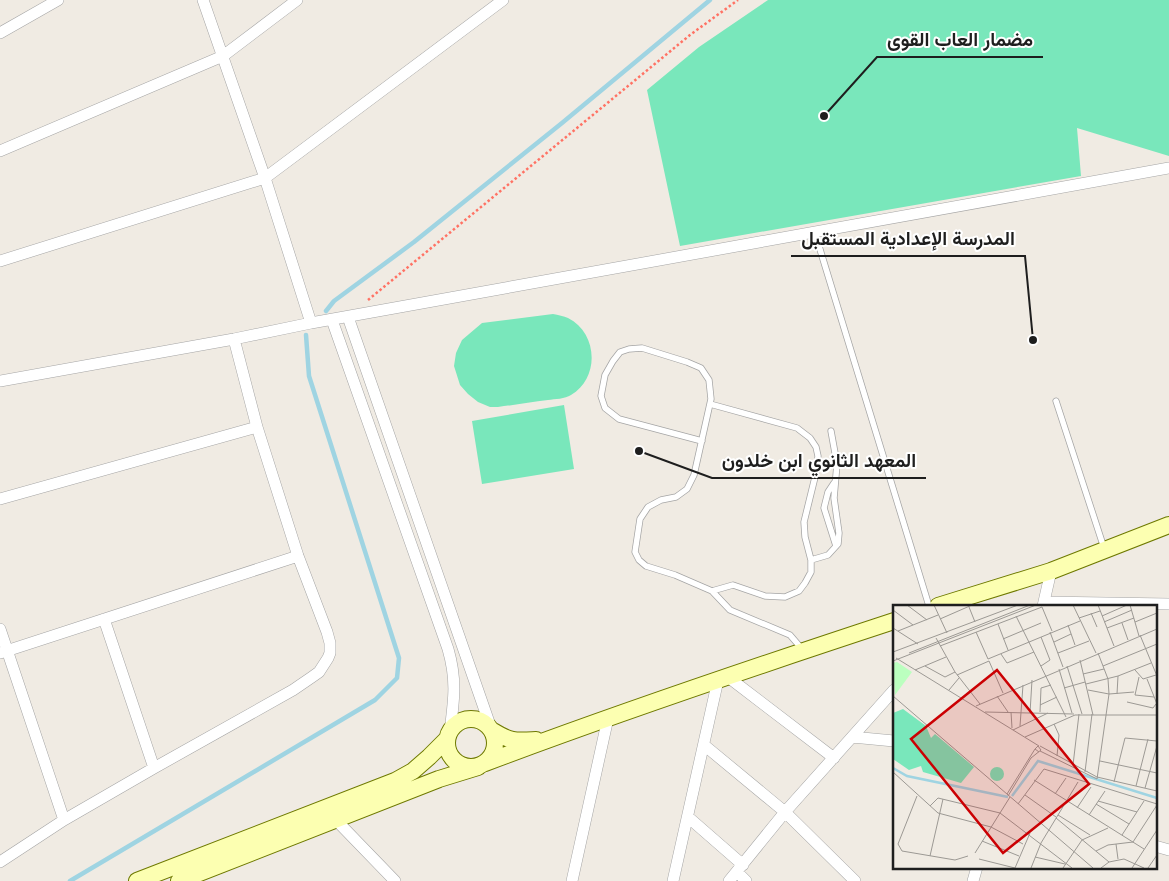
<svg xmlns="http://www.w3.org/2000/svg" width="1169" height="881" viewBox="0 0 1169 881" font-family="'Nunito Sans',Vazirmatn,sans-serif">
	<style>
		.pitch { fill: #79e7bb }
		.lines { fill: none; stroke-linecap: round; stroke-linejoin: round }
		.stream { stroke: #9fd4e2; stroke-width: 4.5 }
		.lane-casing { stroke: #a5a5a5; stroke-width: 7 }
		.street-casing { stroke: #a5a5a5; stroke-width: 12 }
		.secondary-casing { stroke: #6e7900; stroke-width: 18 }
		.path { stroke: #ff7264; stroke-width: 2.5; stroke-dasharray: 2.5 2.5; stroke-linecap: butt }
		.lane { stroke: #fff; stroke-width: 5.5 }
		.street { stroke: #fff; stroke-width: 11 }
		.secondary { stroke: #fcffb1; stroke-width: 16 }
		.inset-river { fill: none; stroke: #9fd4e2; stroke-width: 2.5 }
		.inset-road { fill: none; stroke: #9c9994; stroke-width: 1 }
		.view { fill: #cb0003; fill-opacity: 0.15; stroke: #cb0003; stroke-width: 2.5 }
		.inset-edge { fill: none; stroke: #1e1e1e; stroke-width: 2.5 }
		.leader { fill: none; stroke: #1e1e1e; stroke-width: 2 }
		.callout-dot { fill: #1e1e1e; stroke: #fff; stroke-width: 2 }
		.callout-label { font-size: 19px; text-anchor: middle; font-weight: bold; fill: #1e1e1e; stroke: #fff; stroke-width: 4; stroke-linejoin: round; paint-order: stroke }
	</style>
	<rect width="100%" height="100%" fill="#f0ebe3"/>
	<!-- pitch -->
	<path class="pitch" d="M768,0H1169V156L1077,128L1081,176L680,246L647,90L699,47Z
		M553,314C558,315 564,316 568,318C598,333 600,378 571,395C565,399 555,399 548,400C531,402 514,405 498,407H490L478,402L468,394L460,385L454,366L456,353L462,340L482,323Z
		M564,405L574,469L482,484L472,421Z"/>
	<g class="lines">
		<!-- stream -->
		<path class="stream" d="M326,311L334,301L414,242L562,123L710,0
			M70,881L375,700L397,678L399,658L309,376L306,335"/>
		<defs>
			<path id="lane" d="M815,233L929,606
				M1056,401L1104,548
				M710,404L797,428L810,438L816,447L818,456L817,469L804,522L805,537L811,560V572L805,583L799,591L785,597L765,596L733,585L712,591
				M702,441L619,419L605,408L601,396L605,375L613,361L620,352L629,349L642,348L687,362L701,368L709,380L711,399L694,475L687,489L676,497L661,500L648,507L640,519L635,552L639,560L646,566L675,575L712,591L730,610L790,635L802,649
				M834,483L828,492L824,508L836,546
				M811,560L828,555L838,544L839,533L834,498L837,464L831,431"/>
			<path id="street" d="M203,0L265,178L311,323
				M0,33L58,0
				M0,151L223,56L297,0
				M0,261L265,178L503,0
				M348,317L491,728
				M332,320L448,649C457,680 454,700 450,731
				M0,381L234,339L311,323L1169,168
				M0,499L257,427
				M1044,602L1169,604
				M1043,606L1051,571
				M104,619L154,768
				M0,629L64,820
				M0,653L298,556
				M728,677L834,758
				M852,737L894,741
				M704,745L785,812L855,881
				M688,817L743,865
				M335,819L395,881
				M1155,846L1169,850
				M0,862L64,820L154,768L293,690L312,677L319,672L328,658L330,653V643L327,632L298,556L257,427L234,339
				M737,872L746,881
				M572,881L608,718
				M673,881L718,680
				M729,881L785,812L894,690
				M973,881L977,867"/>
			<path id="secondary" d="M938,606L1051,571L1169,525
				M447 743a24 24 0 1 1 48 0a24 24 0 1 1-48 0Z
				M493,731C511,742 515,741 536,740
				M485,763C620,712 757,666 894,621
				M137,881L395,781L413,771L429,757L447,739
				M179,881L439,779L478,767"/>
		</defs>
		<!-- lane casing -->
		<use href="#lane" class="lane-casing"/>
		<!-- street casing -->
		<use href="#street" class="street-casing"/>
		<!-- secondary casing -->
		<use href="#secondary" class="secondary-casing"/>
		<!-- path -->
		<path class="path" d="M368,300L690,35L738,0"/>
		<!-- lane -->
		<use href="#lane" class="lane"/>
		<!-- street -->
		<use href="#street" class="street"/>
		<!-- secondary -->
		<use href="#secondary" class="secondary"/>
	</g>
	<!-- overview -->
	<g transform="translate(893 605)">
		<rect width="264" height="264" fill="#f0ebe3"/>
		<path d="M4,57L19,67L2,90L0,58Z" fill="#bbffbf"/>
		<path d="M10,104L33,121L38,133L42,129L81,162L68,178L30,167L28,161L16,165L0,154V108ZM97 169a7 7 0 1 1 14 0a7 7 0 1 1-14 0Z" fill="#79e7bb"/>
		<path class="inset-river" d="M0,163L14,171L115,192M119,191L145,156L264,193"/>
		<path class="inset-road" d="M14,0L34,15M41,0L54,28M180,0L203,48M205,0L221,41M237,0L246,31M76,2L82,17M149,2L159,26M0,5L20,20M198,8L204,22M123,11L173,112M209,11L234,0M186,13L207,6M47,14L79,0M211,17L239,5M242,17L264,8M229,18L235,35M105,19L115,45M175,20L182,40M0,23L25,39M214,23L241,13M5,26L45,10M83,27L95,54L187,16M157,27L170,62M247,30L264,71M43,33L62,67L87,99M110,34L148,18M161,37L178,29M47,41L149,2M0,47L125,0M16,48L137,0M165,48L196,36M108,49L114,58L141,47M3,53L146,141M187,55L200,110M0,56L143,0M32,61L52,72L62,67M148,61L157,55L148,32M174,61L189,109M210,61L264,39M166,64L179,108M22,65L53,52M242,65L250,74L263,70M190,69L211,64M64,70L96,56L110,88M246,72L242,90L261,92M254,74L264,99M193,79L225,71L258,58M171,83L192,77M56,85L66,73M195,85L216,89L241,87M224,89L225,71M0,91L200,263M104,91L115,107M234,97L260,103L263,99M147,100L164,92M83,101L264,24M92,107L181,109M118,107L119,123M147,107L148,83L158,80M137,108L139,75M161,119L166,130L164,151M127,121L130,80M120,125L155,108M132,132L182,110H264M147,141L204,172L264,186M147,146L204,174M207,156L264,168M180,160L186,109M0,167L45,208L98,222L130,239M192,167L199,109M204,174L216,89L215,74L205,48M141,175L251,244M221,177L232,133L264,136M243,181L255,134M252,183L264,141M114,189L142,144M162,189L173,173M132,190L163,212M24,191L5,239L9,246L62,255L75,251M115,191L138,153L148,145L145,141L142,144L146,147M205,196L244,207M125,199L151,164L264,199M203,199L236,219M37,201L45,193L107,208L179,263M184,203L198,182M165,210L197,230M196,210L212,186M163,213L216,257M229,230L251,196M89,236L126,251M223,239L225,254M203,246L215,240L240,237L264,200M82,248L117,192M37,251L50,194M142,252L172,259M86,254L122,263M122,263L137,228M138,263L148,238L185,177M170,263L189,235L215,223M208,263L216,257L231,254L251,263M239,263L264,225M255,263L264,250"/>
		<path class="view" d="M104,65L196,179L110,248L18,134Z"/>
		<rect width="264" height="264" class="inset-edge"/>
	</g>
	<!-- callouts -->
	<path class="leader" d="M824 116L877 57H1043M1033 340L1025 256H791M639 451L712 478H926"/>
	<g class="callout-dot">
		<circle cx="824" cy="116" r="5"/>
		<circle cx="1033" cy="340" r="5"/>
		<circle cx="639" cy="451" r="5"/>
	</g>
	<g class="callout-label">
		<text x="960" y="46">مضمار العاب القوى</text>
		<text x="908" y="245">المدرسة الإعدادية المستقبل</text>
		<text x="819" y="467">المعهد الثانوي ابن خلدون</text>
	</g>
</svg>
